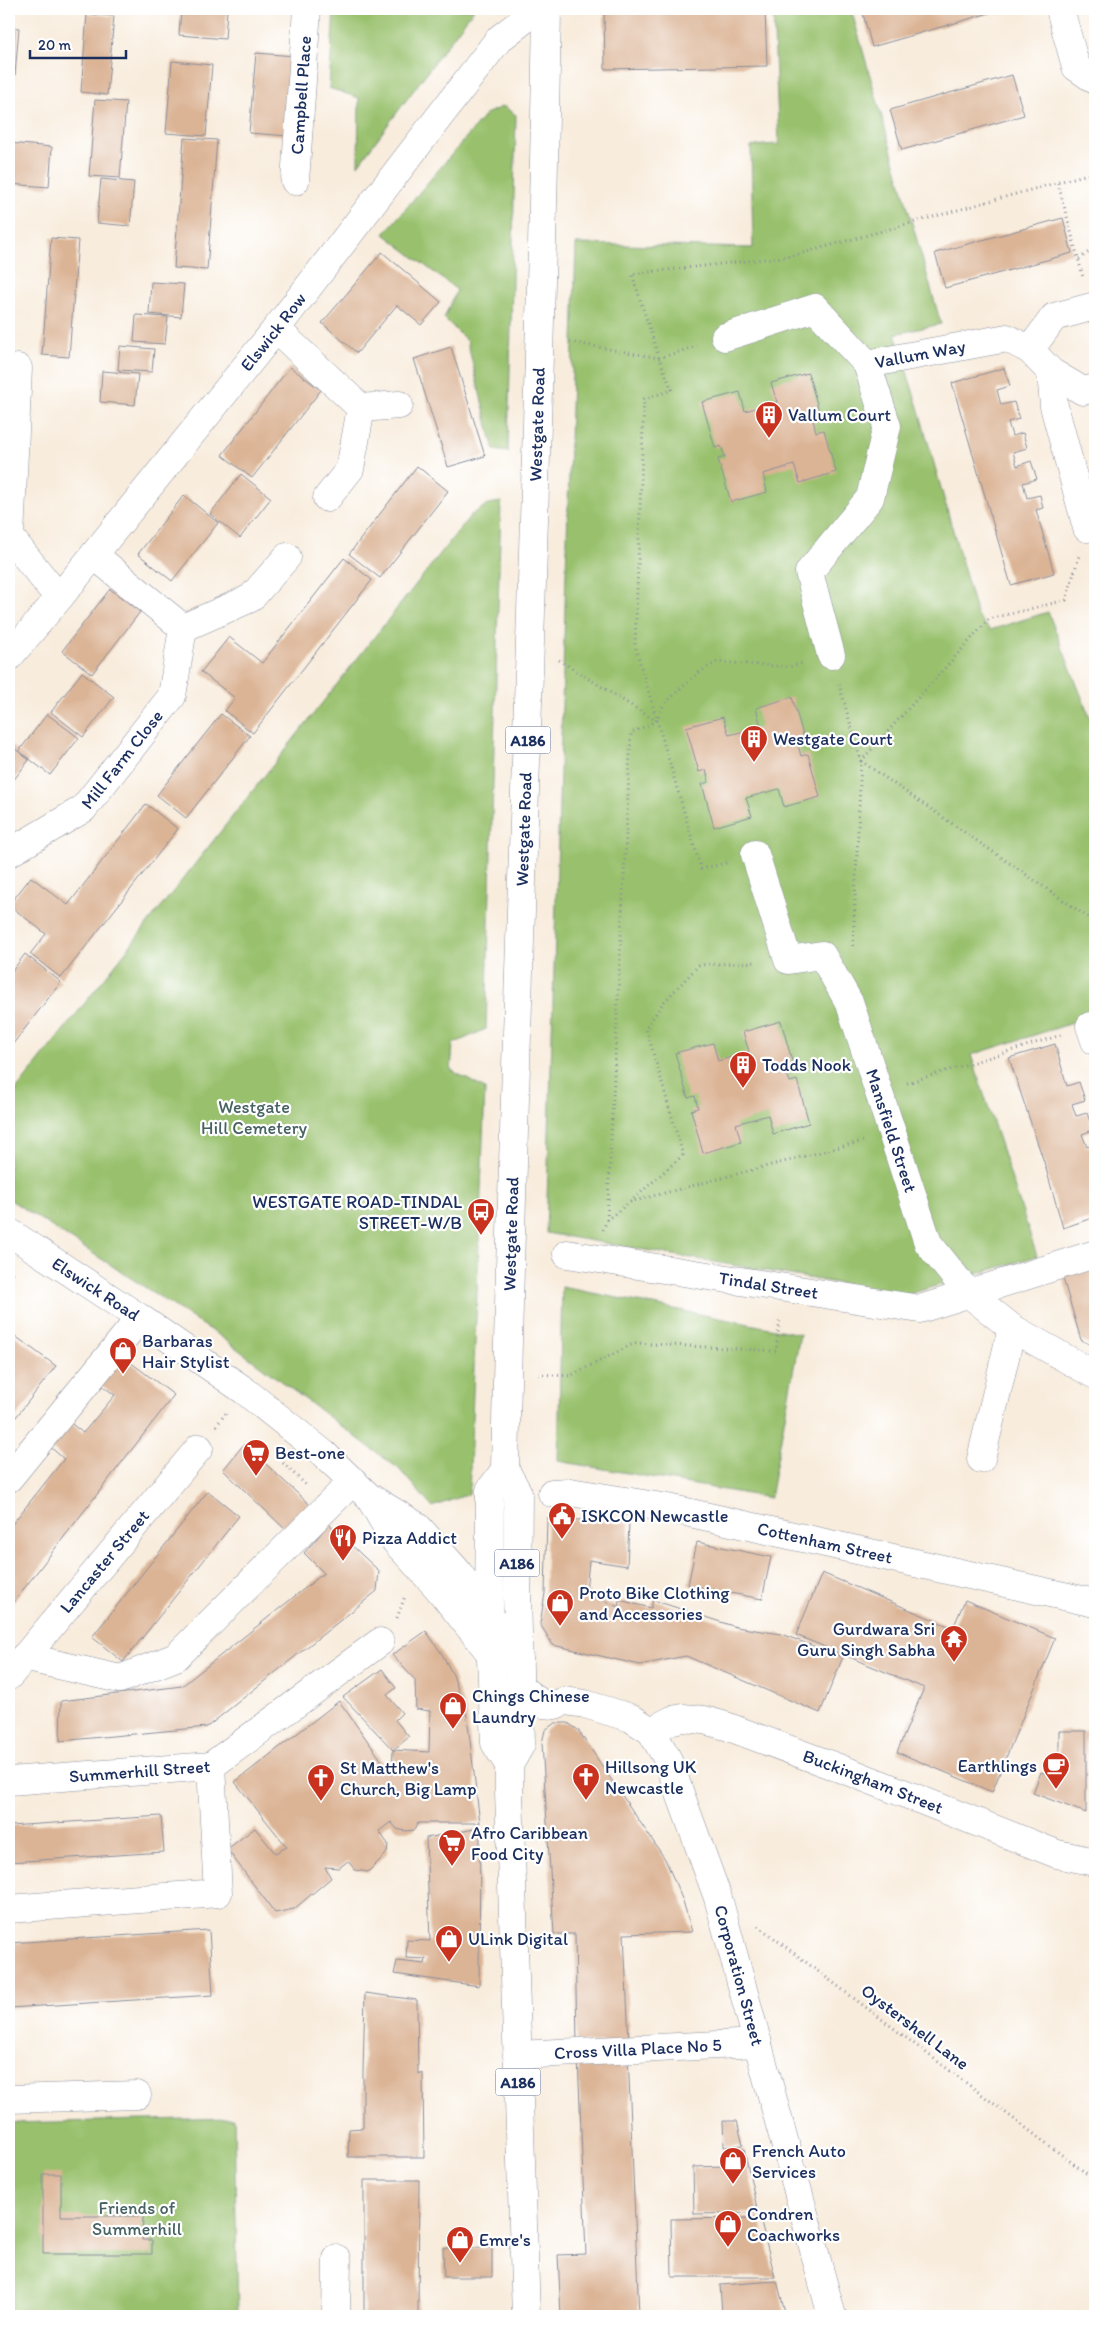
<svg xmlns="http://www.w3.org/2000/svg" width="1104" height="2325" viewBox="0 0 1104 2325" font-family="Itim,sans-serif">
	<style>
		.green { fill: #99c16d; stroke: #5a7866 }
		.building { fill: #dbb495 }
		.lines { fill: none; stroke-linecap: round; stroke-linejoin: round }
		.minor-casing { stroke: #8a8e9d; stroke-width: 29 }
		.major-casing { stroke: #8a8e9d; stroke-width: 29 }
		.path { stroke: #8a8e9d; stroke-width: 3; stroke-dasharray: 1 4; stroke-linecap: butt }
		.minor { stroke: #fff; stroke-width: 28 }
		.major { stroke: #fff; stroke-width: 28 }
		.labels { text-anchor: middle; stroke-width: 4.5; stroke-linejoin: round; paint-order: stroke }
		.shield { fill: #fff; stroke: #5f6d8e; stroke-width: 1 }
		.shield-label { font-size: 16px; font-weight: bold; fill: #1b2f5e }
		.street-label { font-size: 18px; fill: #1b2f5e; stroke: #fff }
		.poi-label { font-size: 18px; fill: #1b2f5e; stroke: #fff; text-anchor: start }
		.park-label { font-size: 18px; fill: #476263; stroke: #fff }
	</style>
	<rect width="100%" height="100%" fill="#fff"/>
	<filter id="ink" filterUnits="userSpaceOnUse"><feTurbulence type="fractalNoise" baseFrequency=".02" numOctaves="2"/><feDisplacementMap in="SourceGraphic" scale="10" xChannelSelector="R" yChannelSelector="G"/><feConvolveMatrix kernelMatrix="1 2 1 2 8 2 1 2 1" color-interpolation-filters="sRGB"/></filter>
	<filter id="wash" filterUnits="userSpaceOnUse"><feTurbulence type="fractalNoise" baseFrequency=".0096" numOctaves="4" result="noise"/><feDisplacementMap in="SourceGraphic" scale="20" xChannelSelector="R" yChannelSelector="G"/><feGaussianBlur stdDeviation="1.12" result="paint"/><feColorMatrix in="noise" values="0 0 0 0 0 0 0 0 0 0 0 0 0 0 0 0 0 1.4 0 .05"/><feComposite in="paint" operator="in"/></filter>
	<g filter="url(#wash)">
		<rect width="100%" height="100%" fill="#f8ecdc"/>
		<!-- green -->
		<path class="green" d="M334,9H474L358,165L359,98L329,88Z
			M773,9H851L941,324L895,334L918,407L977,615L990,630L1048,612L1095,730V1016L971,1055L1037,1256L906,1295L546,1233L576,244L753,248L751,146L779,144Z
			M503,106L516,115L508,452L494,450L467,341L444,318L457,290L384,234L486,114Z
			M501,502L486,1029L453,1044L451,1070L485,1089L469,1494L432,1507L399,1469L220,1336L9,1199V1099L470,516L488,504Z
			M562,1287L800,1334L770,1498L558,1461Z
			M234,2118L238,2316H9V2123Z"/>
		<g id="blocks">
			<!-- building -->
			<path class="building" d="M181,9H227L225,39L179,35Z
				M765,9L767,66L605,69L604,11Z
				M866,9H992L993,12L872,47L862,10Z
				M87,14L114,16L107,95L81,92Z
				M9,27L19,28L15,75L9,74Z
				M256,53L295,56L289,136L249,133Z
				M172,61L212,65L206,136L166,133Z
				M1012,75L1024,115L902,150L890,110Z
				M95,100L126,102L120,178L89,176Z
				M184,138L217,140L207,270L174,268Z
				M9,143L52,147L49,187L9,184Z
				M101,179L134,182L130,226L97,223Z
				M1063,218L1072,253L945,288L935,253Z
				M51,238L78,240L69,357L42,355Z
				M382,252L441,302L421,325L397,305L357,353L322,323Z
				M9,279L12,280L10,306H9Z
				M151,282L184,284L181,317L149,314Z
				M136,315L168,317L165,344L134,342Z
				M120,346L154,349L152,372L118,370Z
				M451,347L485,456L448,467L414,359Z
				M290,367L321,390L252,478L222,455Z
				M1004,368L1010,386L997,390L1001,405L1014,402L1019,419L1008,422L1012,436L1023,433L1027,448L1013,452L1017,466L1031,461L1037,479L1023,483L1027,498L1040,495L1043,508L1036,510L1054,573L1011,585L952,383Z
				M102,371L138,374L135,405L100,402Z
				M808,373L821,418L813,420L816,432L824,430L836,472L800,483L794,465L763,474L767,492L731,502L718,459L725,457L721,446L715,448L702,402L740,392L745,411L777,402L771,383Z
				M417,466L448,491L380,578L349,554Z
				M241,474L271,498L240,538L210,514Z
				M184,495L218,523L172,581L138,554Z
				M344,558L372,580L253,733L225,711L235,698L201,672L229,637L262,663Z
				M110,589L140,612L92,674L62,651Z
				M82,672L114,697L83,737L51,712Z
				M792,697L805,742L798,745L801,756L808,754L820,797L784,807L779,789L746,798L752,816L714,827L702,784L709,782L706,770L699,772L686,727L723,717L729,735L761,727L756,708Z
				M47,714L79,738L50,775L19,751Z
				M221,714L250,736L186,818L157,795Z
				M9,744L29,760L9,786Z
				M146,804L178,829L61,978L30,954L46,934L9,905L31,877L68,905Z
				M25,954L61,982L9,1049V975Z
				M781,1021L794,1068L786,1071L790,1082L797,1080L809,1123L773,1134L768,1115L736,1124L741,1142L703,1153L691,1110L698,1108L695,1096L688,1098L675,1053L713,1043L718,1061L749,1052L743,1032Z
				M1055,1044L1067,1086L1079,1082L1085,1100L1072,1104L1076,1116L1087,1113L1093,1130L1082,1134L1087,1147L1095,1144V1163L1091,1165L1095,1178V1217L1063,1228L1044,1162L1009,1058Z
				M1095,1266V1347L1081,1340L1062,1275Z
				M11,1333L56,1366L9,1426V1337Z
				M118,1353L174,1395L9,1608V1528L64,1459L48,1445L68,1421L83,1433L115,1395L96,1381Z
				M244,1444L310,1505L286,1530L223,1470Z
				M208,1491L239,1516L123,1662L92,1637Z
				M547,1518L629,1523L627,1566L589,1560L586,1592L618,1607L619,1600L651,1608L653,1600L736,1627L781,1634L843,1657L820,1713L686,1656L640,1665L553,1645L540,1624L545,1593Z
				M329,1524L379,1571L377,1591L207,1727L60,1741L61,1701L182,1686L324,1573L304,1553Z
				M697,1542L771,1557L762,1599L688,1585Z
				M822,1573L953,1628L965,1600L1055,1638L992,1792L897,1752L924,1688L796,1635Z
				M426,1631L442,1654L453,1675L467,1716L480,1823H418L414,1830L405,1831L397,1829L391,1822L379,1831L388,1844L387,1853L368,1872L355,1870L348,1861L339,1868L325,1867L331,1878L294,1909L275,1913L227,1849L255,1828L275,1853L287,1847L235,1782L339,1701L392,1775L393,1750L429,1752L430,1711L416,1709L415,1680L392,1655Z
				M382,1669L396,1688L387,1695L402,1713L395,1720L409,1737L393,1750L343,1697Z
				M555,1723H568L578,1730L665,1859L683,1901L692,1932L624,1934L629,2042L577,2043L575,1934H554L542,1743L545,1730Z
				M1059,1731H1086V1813L1033,1793L1041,1772L1059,1779Z
				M161,1816L164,1852L9,1862V1826Z
				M480,1828L479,1986L394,1974L397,1961L425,1964L426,1959L406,1958L407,1940L430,1941L426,1838Z
				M209,1930L213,1995L9,2008V1943Z
				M365,1993L417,2000L418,2073L423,2074L424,2157H348L349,2129L363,2128V2073Z
				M628,2053L639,2316H561L558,2255L586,2254L578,2057Z
				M723,2121H737L743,2145L724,2147Z
				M744,2149L758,2213L694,2214L693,2167L725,2166L723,2151Z
				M43,2174H61V2216H143L142,2240H152V2254H43Z
				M364,2180H419L418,2316H364Z
				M760,2218L775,2277H672L671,2219Z
				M443,2248H492V2277H444Z
				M777,2281L785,2312L722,2314L720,2285Z"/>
		</g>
	</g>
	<g filter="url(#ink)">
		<use href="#blocks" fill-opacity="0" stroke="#8a8e9d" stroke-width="1"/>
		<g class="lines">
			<defs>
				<g id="minor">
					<path d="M1060,9L1076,67L1095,80"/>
					<path id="s1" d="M295,181L307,9"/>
					<path d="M276,329L361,408L350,469L327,498"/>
					<path id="s2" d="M725,337L815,308L867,364L1007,338L1030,350L1051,372L1083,391L1095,388"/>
					<path d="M1030,350L1054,317L1095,306"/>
					<path d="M18,368L10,537L59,598"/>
					<path d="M1051,372L1054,406L1087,528"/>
					<path d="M361,408L399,405"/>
					<path d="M183,628L251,598L287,557"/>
					<path d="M831,655L809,572L870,498L887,426L867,364"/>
					<path id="s3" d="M9,657L59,598L276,329L499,39L538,9"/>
					<path id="s4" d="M9,853L83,809L172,696L183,628L94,555"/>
					<path id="s5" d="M755,854L788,960L822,955L850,1004L928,1243L968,1293L1012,1328L1095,1375"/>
					<path d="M1090,1026L1095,1041"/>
					<path id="s6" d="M567,1254L920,1309L1095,1254"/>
					<path d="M981,1459L1012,1328"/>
					<path d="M9,1478L140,1318"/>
					<path id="s7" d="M552,1493L570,1492L668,1508L1095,1603"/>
					<path d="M24,1657L120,1679L176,1657L353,1481"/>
					<path id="s8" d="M9,1676L199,1448"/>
					<path id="s9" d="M519,1687L542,1704L555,1705L565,1701L585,1704L631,1718L651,1731L667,1758L718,1898L832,2316"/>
					<path id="s10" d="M651,1731L672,1720L683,1718L704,1720L726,1726L855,1774L1057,1854L1095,1862"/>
					<path id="s11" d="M9,1781L211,1766L380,1642"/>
					<path d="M9,1909L218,1893L211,1766"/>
					<path id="s12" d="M517,2055L758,2043"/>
					<path d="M9,2099L137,2095"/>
					<path d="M336,2316L337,2259"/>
				</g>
				<g id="major">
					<path id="s13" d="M9,1232L140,1318L245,1391L324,1454L369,1497L417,1526L458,1572L519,1659"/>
					<path d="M505,1470L490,1490L489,1617L495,1743L509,1765"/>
					<path d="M371,1500L395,1541L438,1588L495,1659"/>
					<path id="s14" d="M526,2316L509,1791V1765L521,1744L517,1595L518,1493L505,1470C515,983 539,496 547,9"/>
				</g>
			</defs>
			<!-- minor casing -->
			<use href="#minor" class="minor-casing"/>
			<!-- major casing -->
			<use href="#major" class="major-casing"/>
			<!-- path -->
			<path class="path" d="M1058,183L1083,277
				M1079,259L1095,248
				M570,342L659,358L697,346
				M559,660L656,721L663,706L682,687L701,671L717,662L789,667L803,663
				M839,684L861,761L1095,922
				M726,863L701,869L635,646L644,399L672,390L659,358L632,274L792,256L1095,172
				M853,946L861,761L989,619L1066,600L1079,556
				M907,1083L1061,1035
				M630,1202L683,1155L646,1028L663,1003L699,965L757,962
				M607,1220L631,733L656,721
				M603,1230L607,1220L630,1202L863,1141
				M9,1277L15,1270
				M538,1374L570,1376L635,1343L776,1351L780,1318
				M216,1426L226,1413
				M283,1463L307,1486
				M397,1618L405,1596
				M758,1926L1095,2180"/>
			<!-- minor -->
			<use href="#minor" class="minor"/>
			<!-- major -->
			<use href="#major" class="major"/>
		</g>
	</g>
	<!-- icons -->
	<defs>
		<symbol id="building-pin" viewBox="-11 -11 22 30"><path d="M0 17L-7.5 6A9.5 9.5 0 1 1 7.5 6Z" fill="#c8321e" stroke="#fff"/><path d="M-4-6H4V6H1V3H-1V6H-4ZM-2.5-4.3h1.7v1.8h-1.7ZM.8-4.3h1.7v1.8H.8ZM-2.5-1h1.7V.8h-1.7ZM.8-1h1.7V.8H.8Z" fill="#fff"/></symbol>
		<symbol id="bus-pin" viewBox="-11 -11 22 30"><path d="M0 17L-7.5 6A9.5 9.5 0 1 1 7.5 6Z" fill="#c8321e" stroke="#fff"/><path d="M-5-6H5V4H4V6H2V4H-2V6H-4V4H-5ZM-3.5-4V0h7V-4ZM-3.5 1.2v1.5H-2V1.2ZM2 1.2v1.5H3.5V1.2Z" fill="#fff"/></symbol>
		<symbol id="shop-pin" viewBox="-11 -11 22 30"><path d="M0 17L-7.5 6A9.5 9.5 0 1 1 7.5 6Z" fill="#c8321e" stroke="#fff"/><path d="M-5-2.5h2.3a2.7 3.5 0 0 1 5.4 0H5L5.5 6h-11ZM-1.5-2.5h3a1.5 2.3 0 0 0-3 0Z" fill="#fff"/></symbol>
		<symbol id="supermarket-pin" viewBox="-11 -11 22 30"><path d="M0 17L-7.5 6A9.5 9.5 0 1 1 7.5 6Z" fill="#c8321e" stroke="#fff"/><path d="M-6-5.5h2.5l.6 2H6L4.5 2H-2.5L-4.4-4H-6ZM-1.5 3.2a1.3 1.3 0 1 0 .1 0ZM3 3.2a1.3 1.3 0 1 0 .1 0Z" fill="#fff"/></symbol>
		<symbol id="civic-pin" viewBox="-11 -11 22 30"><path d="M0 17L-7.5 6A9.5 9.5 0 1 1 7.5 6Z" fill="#c8321e" stroke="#fff"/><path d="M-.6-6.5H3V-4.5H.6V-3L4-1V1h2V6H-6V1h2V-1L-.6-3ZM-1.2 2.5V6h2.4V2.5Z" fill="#fff"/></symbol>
		<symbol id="restaurant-pin" viewBox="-11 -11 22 30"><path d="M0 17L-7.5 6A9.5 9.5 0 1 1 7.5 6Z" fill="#c8321e" stroke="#fff"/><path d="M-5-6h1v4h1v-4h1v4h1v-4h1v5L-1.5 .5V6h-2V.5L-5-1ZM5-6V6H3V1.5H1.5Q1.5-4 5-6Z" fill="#fff"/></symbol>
		<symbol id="temple-pin" viewBox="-11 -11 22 30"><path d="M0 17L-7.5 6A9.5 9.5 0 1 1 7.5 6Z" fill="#c8321e" stroke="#fff"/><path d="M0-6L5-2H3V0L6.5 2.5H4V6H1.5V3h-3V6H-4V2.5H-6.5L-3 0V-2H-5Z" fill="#fff"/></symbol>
		<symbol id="cafe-pin" viewBox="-11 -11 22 30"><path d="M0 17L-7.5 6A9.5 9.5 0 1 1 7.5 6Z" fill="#c8321e" stroke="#fff"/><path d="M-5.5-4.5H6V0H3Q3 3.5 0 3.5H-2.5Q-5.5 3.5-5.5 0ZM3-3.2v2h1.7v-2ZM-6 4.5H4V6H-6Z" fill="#fff"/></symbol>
		<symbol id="church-pin" viewBox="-11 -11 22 30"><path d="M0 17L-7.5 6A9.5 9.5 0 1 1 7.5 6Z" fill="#c8321e" stroke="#fff"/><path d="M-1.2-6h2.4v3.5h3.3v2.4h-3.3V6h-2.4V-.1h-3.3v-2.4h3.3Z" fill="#fff"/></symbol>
	</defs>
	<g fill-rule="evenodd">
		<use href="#building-pin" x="753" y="399" width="32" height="43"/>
		<use href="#building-pin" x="738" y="723" width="32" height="43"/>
		<use href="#building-pin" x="727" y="1049" width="32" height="43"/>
		<use href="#bus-pin" x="465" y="1196" width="32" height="43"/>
		<use href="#shop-pin" x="107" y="1335" width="32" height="43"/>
		<use href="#supermarket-pin" x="240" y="1437" width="32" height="43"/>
		<use href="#civic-pin" x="546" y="1500" width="32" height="43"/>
		<use href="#restaurant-pin" x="327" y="1522" width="32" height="43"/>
		<use href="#shop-pin" x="544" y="1587" width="32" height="43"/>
		<use href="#temple-pin" x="938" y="1623" width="32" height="43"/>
		<use href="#shop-pin" x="437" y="1690" width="32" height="43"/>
		<use href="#cafe-pin" x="1040" y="1750" width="32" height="43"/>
		<use href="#church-pin" x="570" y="1761" width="32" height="43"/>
		<use href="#church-pin" x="305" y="1762" width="32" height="43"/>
		<use href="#supermarket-pin" x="436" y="1827" width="32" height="43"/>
		<use href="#shop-pin" x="433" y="1923" width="32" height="43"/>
		<use href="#shop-pin" x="717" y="2145" width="32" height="43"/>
		<use href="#shop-pin" x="712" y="2208" width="32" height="43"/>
		<use href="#shop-pin" x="444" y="2224" width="32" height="43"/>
	</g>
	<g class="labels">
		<!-- shield labels -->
		<g class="shield">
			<rect x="505.5" y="726.5" width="45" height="27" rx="4"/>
			<rect x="494.5" y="1549.5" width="45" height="27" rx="4"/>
			<rect x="495.5" y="2068.5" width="45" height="27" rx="4"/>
		</g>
		<g class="shield-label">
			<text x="528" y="746">A186</text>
			<text x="517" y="1569">A186</text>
			<text x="518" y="2088">A186</text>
		</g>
		<!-- street labels -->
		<g class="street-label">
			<text dy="6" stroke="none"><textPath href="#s1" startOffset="86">Campbell Place</textPath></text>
			<text dy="6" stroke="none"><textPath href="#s3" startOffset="419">Elswick Row</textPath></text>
			<text dy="6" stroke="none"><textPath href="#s2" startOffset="225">Vallum Way</textPath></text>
			<text dy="6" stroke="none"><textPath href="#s14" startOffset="1899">Westgate Road</textPath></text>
			<text dy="6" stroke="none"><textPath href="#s4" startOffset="149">Mill Farm Close</textPath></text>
			<text dy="6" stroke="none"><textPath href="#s14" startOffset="1494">Westgate Road</textPath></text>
			<text dy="6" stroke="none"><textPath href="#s5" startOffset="335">Mansfield Street</textPath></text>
			<text dy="6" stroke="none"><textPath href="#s14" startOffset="1089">Westgate Road</textPath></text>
			<text dy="6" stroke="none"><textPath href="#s6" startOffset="204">Tindal Street</textPath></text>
			<text dy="6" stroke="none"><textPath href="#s13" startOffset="104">Elswick Road</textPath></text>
			<text dy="6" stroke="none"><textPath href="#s7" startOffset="278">Cottenham Street</textPath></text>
			<text dy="6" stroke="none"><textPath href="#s8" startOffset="149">Lancaster Street</textPath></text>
			<text dy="6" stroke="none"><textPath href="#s11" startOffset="131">Summerhill Street</textPath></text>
			<text dy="6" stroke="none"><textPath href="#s10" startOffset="236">Buckingham Street</textPath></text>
			<text dy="6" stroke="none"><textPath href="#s9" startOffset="405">Corporation Street</textPath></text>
			<text transform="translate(915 2027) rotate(37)" y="6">Oystershell Lane</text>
			<text dy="6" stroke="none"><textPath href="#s12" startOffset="121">Cross Villa Place No 5</textPath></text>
		</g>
		<!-- poi labels -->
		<g class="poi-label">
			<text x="788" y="421">Vallum Court</text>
			<text x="773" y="745">Westgate Court</text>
			<text x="762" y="1071">Todds Nook</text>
			<text x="462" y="1208" text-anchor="end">WESTGATE ROAD-TINDAL<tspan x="462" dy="21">STREET-W/B</tspan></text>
			<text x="142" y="1347">Barbaras<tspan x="142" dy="21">Hair Stylist</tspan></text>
			<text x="275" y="1459">Best-one</text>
			<text x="581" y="1522">ISKCON Newcastle</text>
			<text x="362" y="1544">Pizza Addict</text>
			<text x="579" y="1599">Proto Bike Clothing<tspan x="579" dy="21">and Accessories</tspan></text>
			<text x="935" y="1635" text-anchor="end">Gurdwara Sri<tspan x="935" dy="21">Guru Singh Sabha</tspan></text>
			<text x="472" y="1702">Chings Chinese<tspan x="472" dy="21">Laundry</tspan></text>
			<text x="1037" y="1772" text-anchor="end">Earthlings</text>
			<text x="605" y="1773">Hillsong UK<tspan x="605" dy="21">Newcastle</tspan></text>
			<text x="340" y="1774">St Matthew's<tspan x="340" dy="21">Church, Big Lamp</tspan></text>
			<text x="471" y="1839">Afro Caribbean<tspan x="471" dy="21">Food City</tspan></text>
			<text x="468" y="1945">ULink Digital</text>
			<text x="752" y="2157">French Auto<tspan x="752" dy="21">Services</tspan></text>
			<text x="747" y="2220">Condren<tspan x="747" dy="21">Coachworks</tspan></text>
			<text x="479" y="2246">Emre's</text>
		</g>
		<!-- park labels -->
		<g class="park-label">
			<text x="254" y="1113">Westgate<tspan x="254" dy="21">Hill Cemetery</tspan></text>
			<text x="137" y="2214">Friends of<tspan x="137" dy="21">Summerhill</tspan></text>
		</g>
	</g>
	<!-- margin -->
	<rect width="1104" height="2325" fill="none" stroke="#fff" stroke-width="30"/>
	<!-- scale -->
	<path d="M30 50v8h96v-8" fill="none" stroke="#1b2f5e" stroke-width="2.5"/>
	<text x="38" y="50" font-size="15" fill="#1b2f5e" stroke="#ffffff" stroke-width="4" paint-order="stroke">20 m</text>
</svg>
